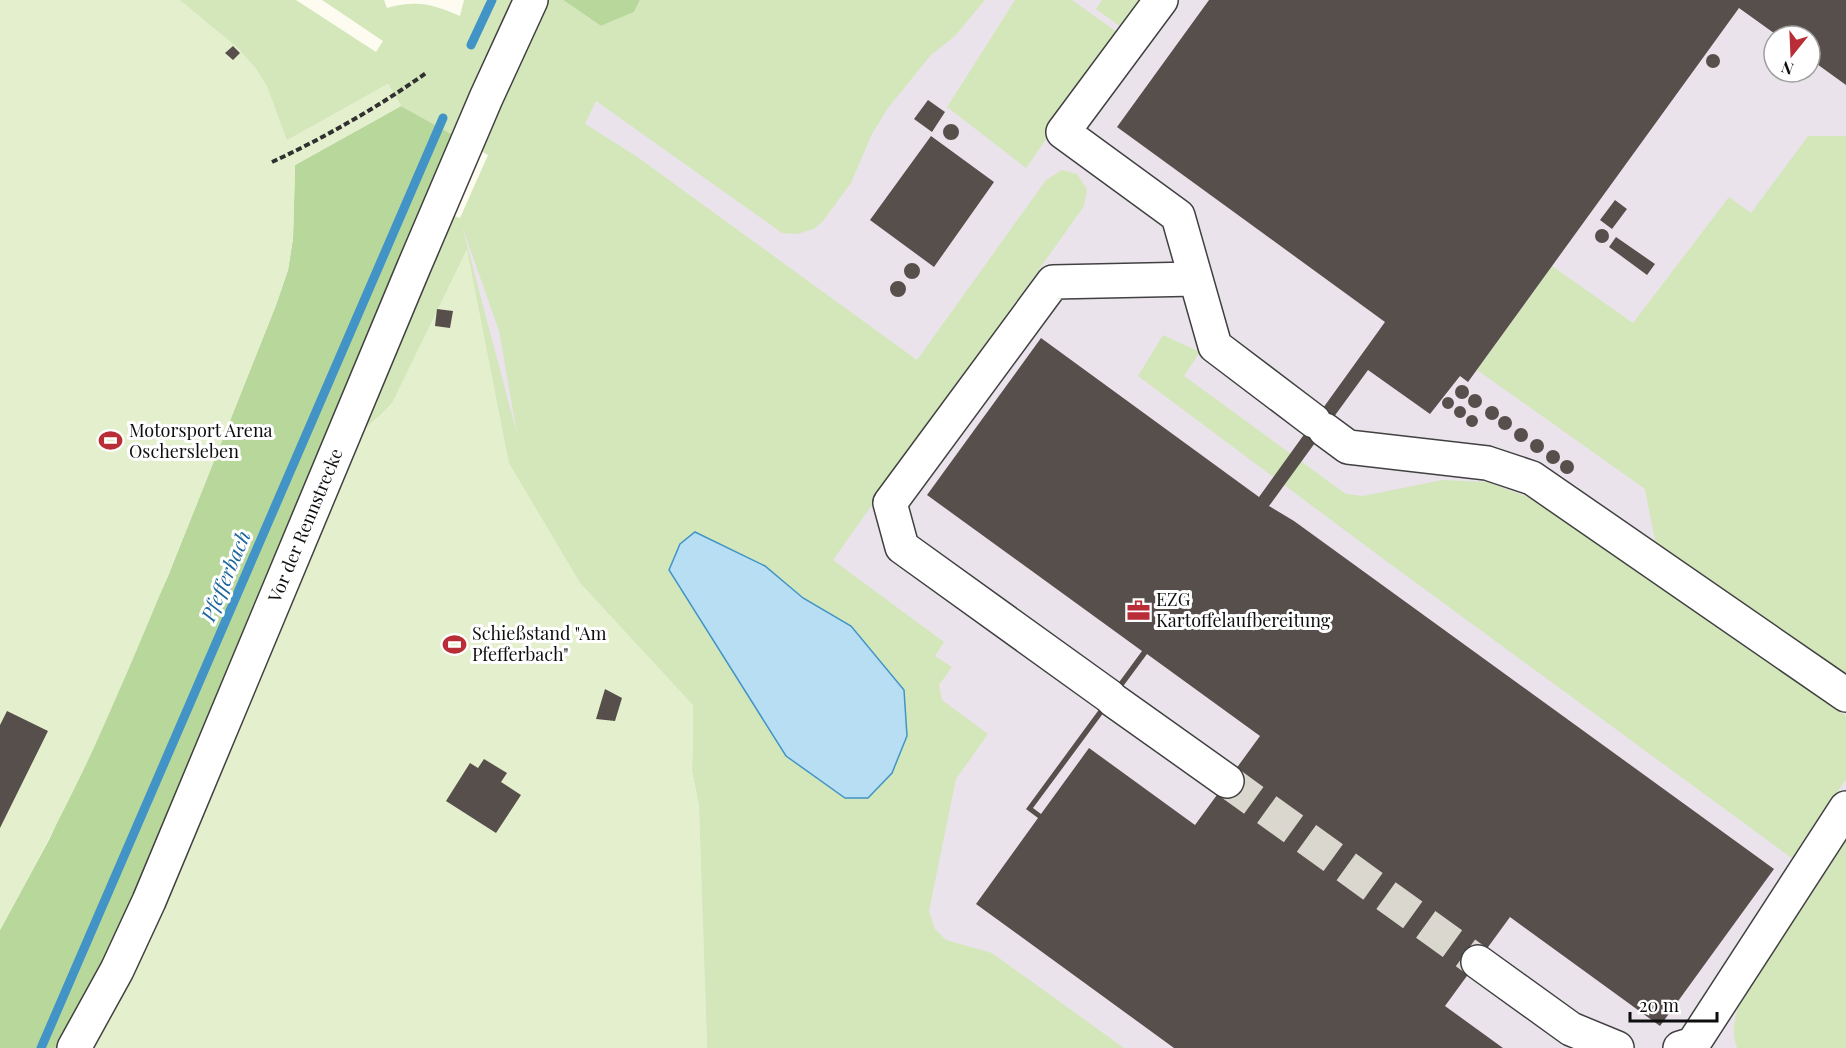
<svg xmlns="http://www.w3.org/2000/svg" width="1846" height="1048" viewBox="0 0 1846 1048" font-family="'Playfair Display',serif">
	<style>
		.industrial { fill: #ebe3ec; fill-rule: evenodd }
		.green { fill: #d3e7bb; fill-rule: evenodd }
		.forest { fill: #b8d79b }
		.pitch { fill: #e4efcd }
		.water { fill: #b7def3; stroke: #4294c7; stroke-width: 1.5 }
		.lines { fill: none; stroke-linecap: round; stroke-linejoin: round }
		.stream { stroke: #4294c7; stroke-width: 9 }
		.building { fill: #574f4b; fill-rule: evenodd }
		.minor-tunnel { stroke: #dad7ce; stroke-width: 33; stroke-dasharray: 33 16; stroke-linecap: butt }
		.minor-casing { stroke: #414141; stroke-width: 36 }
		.path { stroke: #303030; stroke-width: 4; stroke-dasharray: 6 3; stroke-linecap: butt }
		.minor { stroke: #fff; stroke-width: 33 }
		.labels { text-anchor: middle; stroke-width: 6; stroke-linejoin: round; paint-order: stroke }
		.poi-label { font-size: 18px; fill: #0e0e0e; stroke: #fff; text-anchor: start }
		.street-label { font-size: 18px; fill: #0e0e0e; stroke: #fff }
		.water-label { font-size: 20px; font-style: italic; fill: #1d669a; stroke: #fff }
	</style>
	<rect width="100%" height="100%" fill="#fefbf0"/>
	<!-- industrial -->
	<path class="industrial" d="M640,0H1846V1048H707L693,706L580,583L509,463L460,219L595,101ZM1774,36H1810V72H1774Z"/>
	<!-- green -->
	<path class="green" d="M0,0H296L376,52L383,41L322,0H384L387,8C417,0 432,4 460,16L464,0H563L601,26L634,12L640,0H985L955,36L931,55L888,108L872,134L851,183L823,221L814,229L797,234L782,233L596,101L585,124L636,156L917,360L1046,180L1062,170L1077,174L1087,189L1084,206L833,560L944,642L935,656L952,667L939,685L942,700L988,734L956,779L929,911L935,929L946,940L992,953L1124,1048H707L699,805L692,772L693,706L580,583L538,513L392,403C384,414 371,422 361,433L447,213L460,218L488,155L401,106L388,84L288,140L0,930ZM463,229L499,331L517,434L463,230ZM680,544L765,566L803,598L851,626Z
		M1015,0H1072L1120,34L1026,168L947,107Z
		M1102,0H1143L1125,30L1096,9Z
		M1808,136H1846V676L1655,541L1645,489L1477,370L1552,266L1633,323L1729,197L1751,213Z
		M1163,335L1200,352L1184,376L1346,494L1363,496L1442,480L1487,482L1528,497L1577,525L1846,716V779L1793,859L1378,555L1138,376Z
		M1846,841V1048H1737C1731,1032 1734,1019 1740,1003Z"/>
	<!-- forest -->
	<path class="forest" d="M563,0H640L634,12L601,26Z
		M401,106L460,139L286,554L64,1048H0V930L50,838L168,576L276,305L288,270L293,238L295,165Z"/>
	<!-- pitch -->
	<path class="pitch" d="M0,0H180L238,48L255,67L267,86L287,140L388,84L401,106L295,165L293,238L288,270L276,305C220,445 166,586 105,723C74,794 37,862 0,930Z
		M467,249L509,463L580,583L693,705L692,772L699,805L707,1048H94L154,926L361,433C371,422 384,414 392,403Z"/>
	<!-- water -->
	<path class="water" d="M695,532L765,566L803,598L851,626L904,690L907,736L892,773L868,798H845L786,756L669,570L680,544Z"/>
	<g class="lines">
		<!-- stream -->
		<path class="stream" d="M471,45L492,0
			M41,1048L443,118"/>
	</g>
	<!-- building -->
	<path class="building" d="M1209,0H1846V85L1810,59V36H1778L1739,8L1468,382L1460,376L1430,414L1368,370L1269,506L1294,521L1774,869L1660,1026L1510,917L1445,1006L1503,1048H1174L976,904L1038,818L1026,809L1142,651L927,495L1041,338L1259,497L1385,322L1117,127ZM1147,654L1260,736L1195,825L1089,748L1041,814L1033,808Z
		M233,46L240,53L233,60L225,53Z
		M1706 61a7 7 0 1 1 14 0a7 7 0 1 1-14 0Z
		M928,100L945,112L932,132L914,119Z
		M943 132a8 8 0 1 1 16 0a8 8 0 1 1-16 0Z
		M931,136L994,182L934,267L870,220Z
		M1615,200L1627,209L1612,229L1600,220Z
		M1595 236a7 7 0 1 1 14 0a7 7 0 1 1-14 0Z
		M1616,237L1655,264L1647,275L1609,247Z
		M904 271a8 8 0 1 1 16 0a8 8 0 1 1-16 0Z
		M890 289a8 8 0 1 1 16 0a8 8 0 1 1-16 0Z
		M437,309L453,311L450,328L435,326Z
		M1455 392a7 7 0 1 1 14 0a7 7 0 1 1-14 0Z
		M1468 401a7 7 0 1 1 14 0a7 7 0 1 1-14 0Z
		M1442 403a6 6 0 1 1 12 0a6 6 0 1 1-12 0Z
		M1485 413a7 7 0 1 1 14 0a7 7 0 1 1-14 0Z
		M1454 412a6 6 0 1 1 12 0a6 6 0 1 1-12 0Z
		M1466 421a6 6 0 1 1 12 0a6 6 0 1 1-12 0Z
		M1498 423a7 7 0 1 1 14 0a7 7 0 1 1-14 0Z
		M1514 435a7 7 0 1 1 14 0a7 7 0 1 1-14 0Z
		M1530 446a7 7 0 1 1 14 0a7 7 0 1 1-14 0Z
		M1546 457a7 7 0 1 1 14 0a7 7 0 1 1-14 0Z
		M1560 467a7 7 0 1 1 14 0a7 7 0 1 1-14 0Z
		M605,689L622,698L615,721L596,719Z
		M7,711L48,731L0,828V725Z
		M484,759L507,773L501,782L521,795L496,833L446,801L470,763L478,768Z"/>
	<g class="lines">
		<!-- minor-tunnel -->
		<path class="minor-tunnel" d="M1227,781L1478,962"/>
		<defs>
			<g id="minor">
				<path d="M1161,0L1063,132L1178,216L1215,346L1314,421"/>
				<path d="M1325,430L1348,447L1487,463L1532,478L1846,695"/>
				<path d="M1109,696L902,547L890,503L1053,282L1195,279"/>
				<path d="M1113,700L1227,781"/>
				<path d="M1478,962L1571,1029L1617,1048"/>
				<path id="s1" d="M74,1048L117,970L149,901L413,269L486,98L531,0"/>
				<path d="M1680,1048L1693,1044L1846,808"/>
			</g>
		</defs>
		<!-- minor casing -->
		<use href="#minor" class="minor-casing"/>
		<!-- path -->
		<path class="path" d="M272,162C324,138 380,106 426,73"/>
		<!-- minor -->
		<use href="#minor" class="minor"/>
	</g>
	<!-- icons -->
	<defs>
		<symbol id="stadium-bare" viewBox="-9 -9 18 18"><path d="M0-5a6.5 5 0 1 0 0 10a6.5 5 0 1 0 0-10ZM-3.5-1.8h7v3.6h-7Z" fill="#b82d36" stroke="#fff" stroke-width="2.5" paint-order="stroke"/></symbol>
		<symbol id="office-bare" viewBox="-9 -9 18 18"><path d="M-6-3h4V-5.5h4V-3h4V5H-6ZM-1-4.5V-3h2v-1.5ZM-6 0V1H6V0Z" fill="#b82d36" stroke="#fff" stroke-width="2.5" paint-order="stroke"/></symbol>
	</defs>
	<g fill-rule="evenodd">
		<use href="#stadium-bare" x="94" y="424" width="33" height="33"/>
		<use href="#office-bare" x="1122" y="594" width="33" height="33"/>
		<use href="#stadium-bare" x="438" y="628" width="33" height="33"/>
	</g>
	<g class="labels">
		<!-- poi labels -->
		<g class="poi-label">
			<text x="129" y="437">Motorsport Arena<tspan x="129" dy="21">Oschersleben</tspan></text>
			<text x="1156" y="606">EZG<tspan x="1156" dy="21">Kartoffelaufbereitung</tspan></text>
			<text x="472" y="640">Schießstand "Am<tspan x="472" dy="21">Pfefferbach"</tspan></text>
		</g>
		<!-- street labels -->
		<g class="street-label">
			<text dy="6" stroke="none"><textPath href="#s1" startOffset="572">Vor der Rennstrecke</textPath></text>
		</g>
		<!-- water labels -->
		<g class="water-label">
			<text transform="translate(226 576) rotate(-67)" y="7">Pfefferbach</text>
		</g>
	</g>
	<!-- north arrow -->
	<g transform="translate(1792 54) rotate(198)"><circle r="28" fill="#ffffff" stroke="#9f9f9f" stroke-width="1.5"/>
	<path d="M0-4.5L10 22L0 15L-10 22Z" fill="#b82d36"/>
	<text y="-9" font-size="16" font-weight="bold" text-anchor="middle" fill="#0e0e0e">N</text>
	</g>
	<!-- scale -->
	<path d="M1630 1012v9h87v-9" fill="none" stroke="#0e0e0e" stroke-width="3"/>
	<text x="1639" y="1012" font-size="18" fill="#0e0e0e" stroke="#ffffff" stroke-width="4.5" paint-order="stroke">20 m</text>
</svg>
